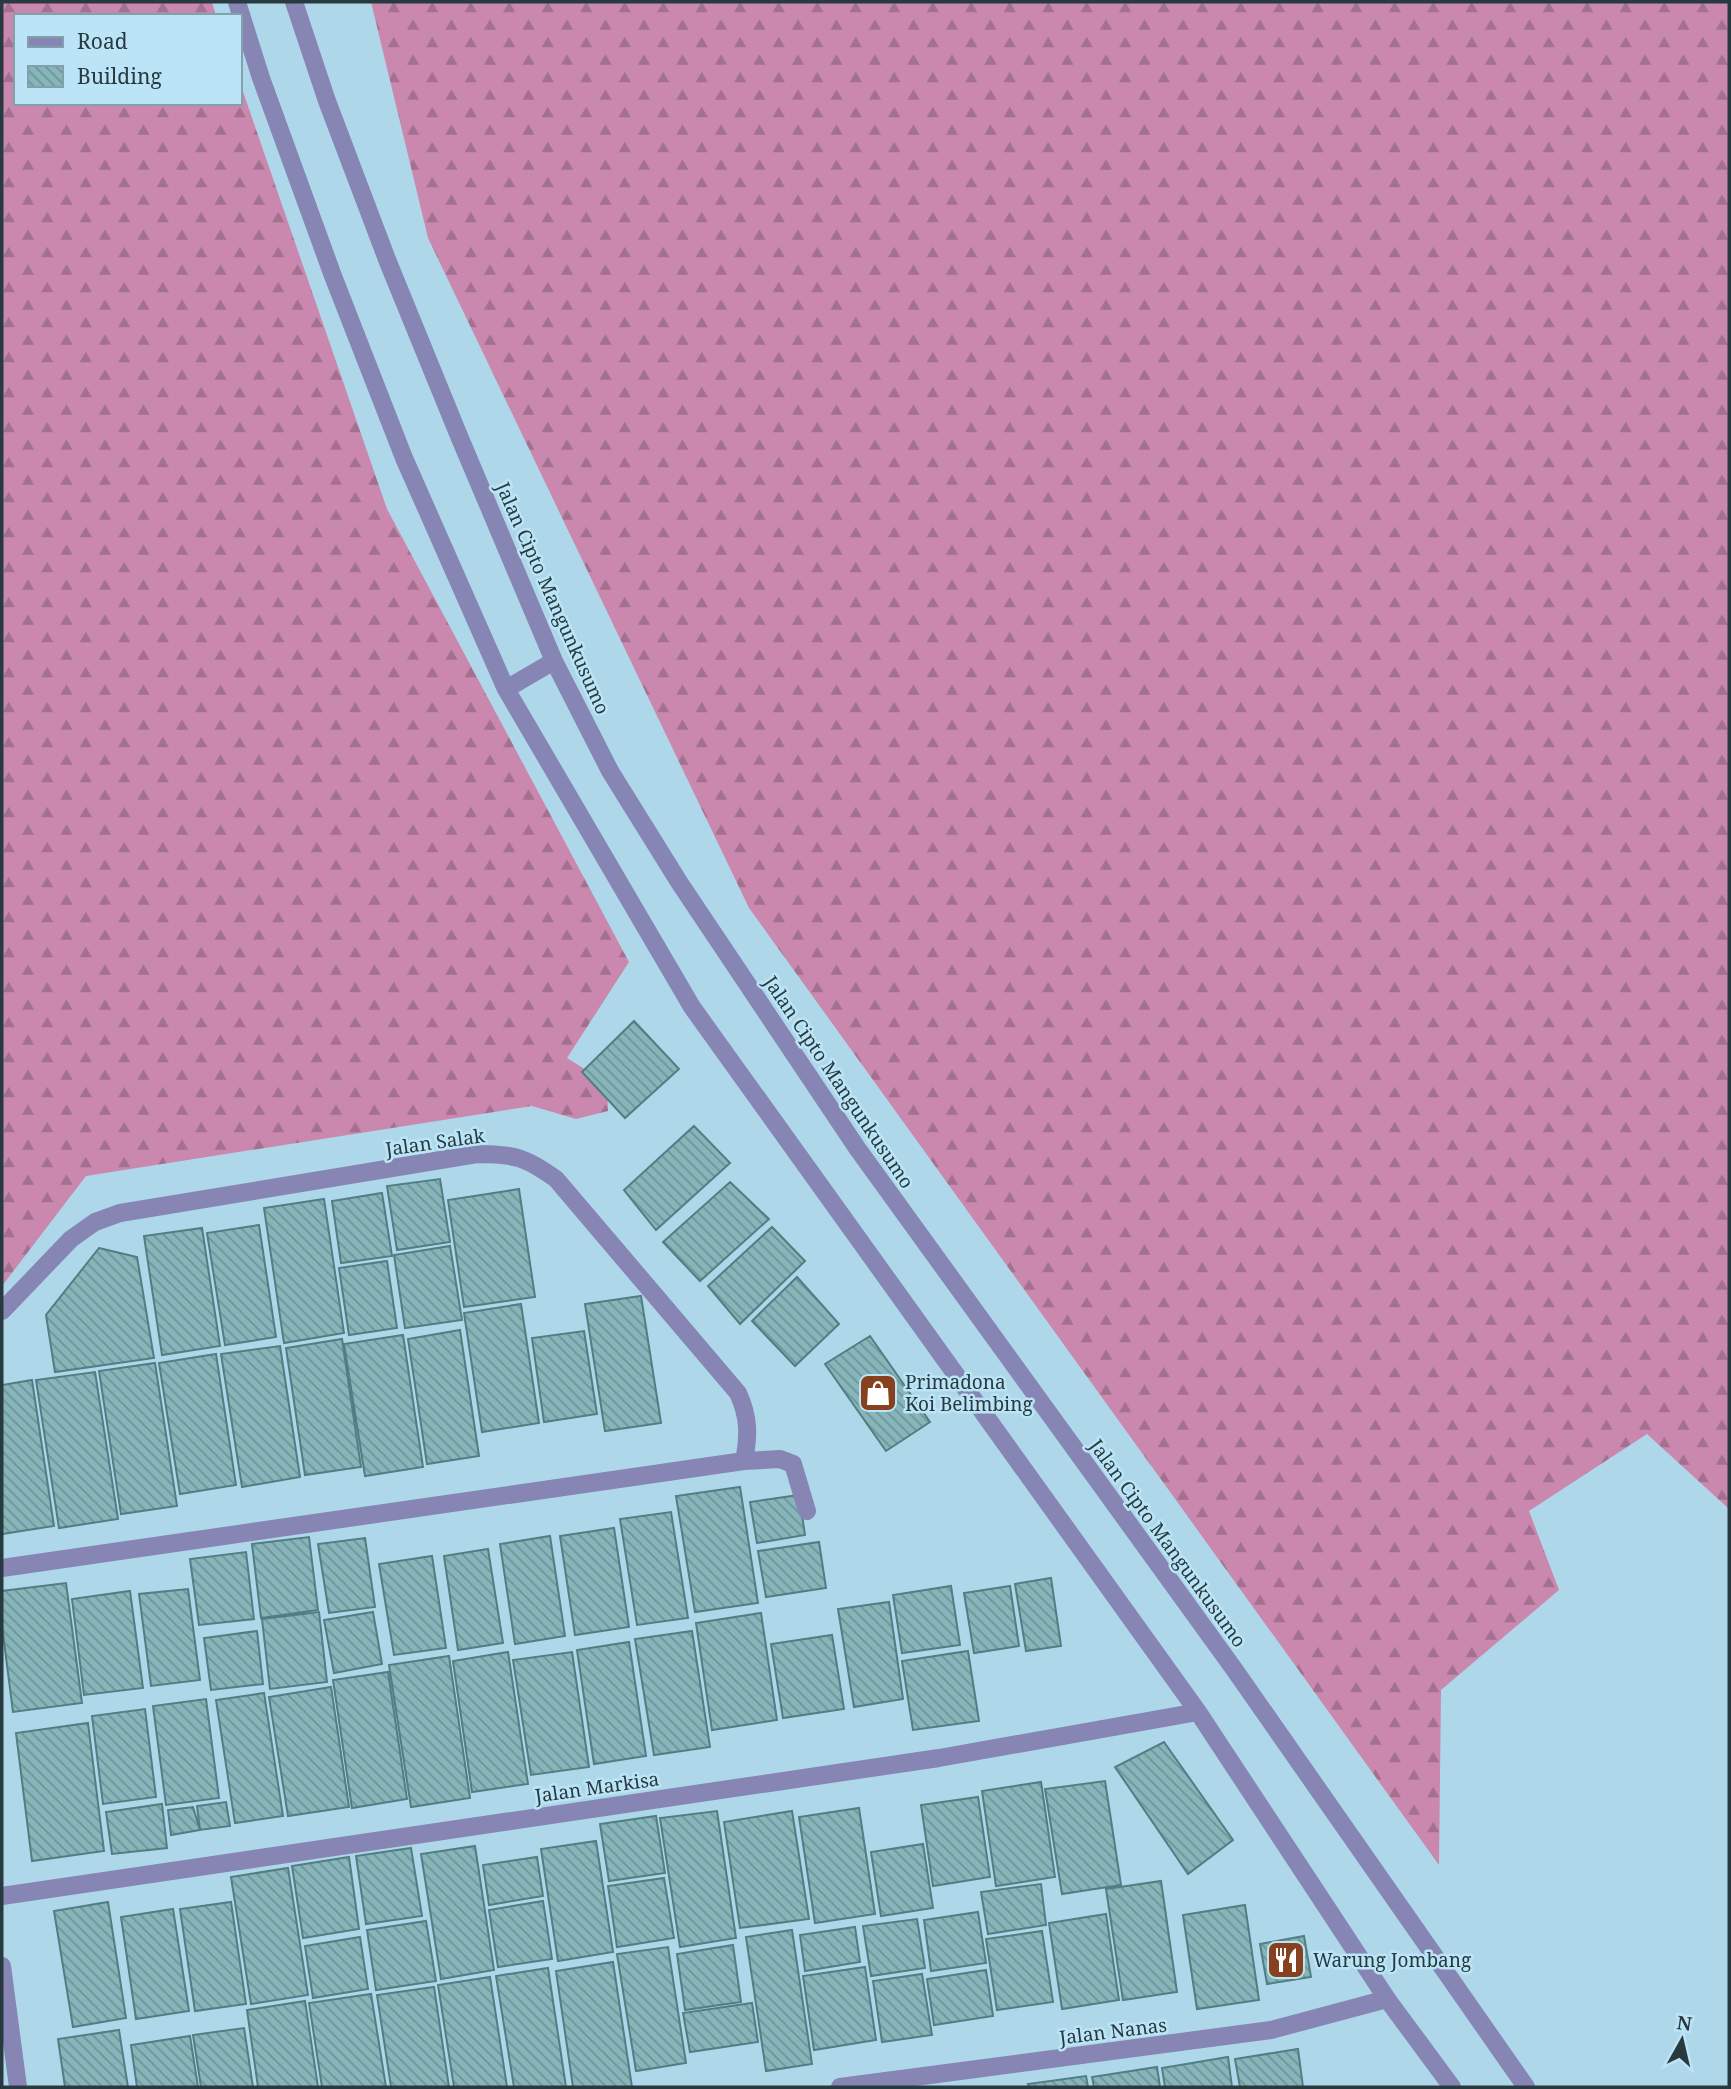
<svg xmlns="http://www.w3.org/2000/svg" width="1731" height="2089" viewBox="0 0 1731 2089" font-family="'Noto Serif',serif">
	<style>
		.forest { fill: url(#forest-firs) }
		.building { fill: url(#building-back-hatch); stroke: #517e83; stroke-width: 2 }
		.lines { fill: none; stroke-linecap: round; stroke-linejoin: round }
		.minor { stroke: #8685b4; stroke-width: 18 }
		.labels { text-anchor: middle; stroke-width: 5; stroke-linejoin: round; paint-order: stroke }
		.street-label { font-size: 19px; fill: #283940; stroke: #bbe5f6 }
		.poi-label { font-size: 19px; fill: #283940; stroke: #bbe5f6; text-anchor: start }
	</style>
	<defs>
		<pattern id="forest-firs" width="22" height="20" patternUnits="userSpaceOnUse" patternTransform="scale(1.75)"><rect width="22" height="20" fill="#ca88ae"/><path d="M5 1l3.5 6h-7zM16 11l3.5 6h-7z" fill="#a4708f"/></pattern>
		<pattern id="building-back-hatch" width="6" height="6" patternUnits="userSpaceOnUse" patternTransform="scale(1.75)"><rect width="6" height="6" fill="#86b5ba"/><path d="M-1 5l2 2M0 0l6 6M5-1l2 2" fill="none" stroke="#6e9499"/></pattern>
	</defs>
	<rect width="100%" height="100%" fill="#aed8e9"/>
	<!-- forest -->
	<path class="forest" d="M2,2H212L216,16H16V103H240V83L387,509L629,962L567,1058L607,1083L608,1111L576,1119L532,1106L86,1176L2,1286Z
		M371,2H1729V1509L1647,1434L1529,1511L1559,1590L1441,1690L1439,1865L749,908L428,238Z"/>
	<!-- building -->
	<path class="building" d="M634,1021L679,1069L625,1118L582,1072Z
		M694,1126L730,1163L656,1230L624,1190Z
		M440,1179L450,1242L397,1250L387,1186Z
		M440,1179L450,1242L397,1250L387,1186Z
		M730,1182L769,1219L700,1281L663,1242Z
		M519,1189L535,1297L464,1307L448,1200Z
		M519,1189L535,1297L464,1307L448,1200Z
		M382,1193L392,1256L341,1263L332,1201Z
		M382,1193L392,1256L341,1263L332,1201Z
		M324,1199L344,1333L284,1343L264,1208Z
		M324,1199L344,1333L284,1343L264,1208Z
		M259,1225L276,1337L225,1345L207,1233Z
		M259,1225L276,1337L225,1345L207,1233Z
		M772,1227L805,1261L740,1324L708,1286Z
		M202,1228L220,1346L162,1355L144,1236Z
		M202,1228L220,1346L162,1355L144,1236Z
		M450,1246L462,1320L405,1328L394,1255Z
		M99,1248L137,1257L154,1358L55,1372L46,1315Z
		M99,1248L137,1257L154,1358L55,1372L46,1315Z
		M387,1261L397,1328L349,1335L339,1268Z
		M387,1261L397,1328L349,1335L339,1268Z
		M797,1277L839,1324L795,1366L752,1321Z
		M641,1296L661,1423L605,1431L585,1304Z
		M641,1296L661,1423L605,1431L585,1304Z
		M521,1304L539,1423L482,1432L464,1313Z
		M521,1304L539,1423L482,1432L464,1313Z
		M460,1330L479,1456L427,1464L408,1339Z
		M460,1330L479,1456L427,1464L408,1339Z
		M584,1331L597,1414L544,1422L532,1338Z
		M584,1331L597,1414L544,1422L532,1338Z
		M403,1335L423,1467L365,1476L344,1344Z
		M403,1335L423,1467L365,1476L344,1344Z
		M870,1336L930,1422L886,1451L825,1364Z
		M342,1339L361,1467L305,1475L286,1348Z
		M342,1339L361,1467L305,1475L286,1348Z
		M280,1346L300,1477L242,1487L221,1354Z
		M280,1346L300,1477L242,1487L221,1354Z
		M216,1354L236,1485L180,1494L159,1363Z
		M216,1354L236,1485L180,1494L159,1363Z
		M155,1363L177,1506L121,1514L99,1371Z
		M155,1363L177,1506L121,1514L99,1371Z
		M95,1372L118,1519L59,1528L36,1380Z
		M95,1372L118,1519L59,1528L36,1380Z
		M32,1380L54,1526L2,1534V1385Z
		M32,1380L54,1526L2,1534V1385Z
		M740,1487L758,1603L695,1612L676,1496Z
		M799,1495L805,1535L757,1543L750,1502Z
		M799,1495L805,1535L757,1543L750,1502Z
		M671,1512L688,1618L637,1625L620,1519Z
		M671,1512L688,1618L637,1625L620,1519Z
		M614,1528L629,1627L575,1635L560,1536Z
		M614,1528L629,1627L575,1635L560,1536Z
		M550,1536L565,1636L515,1644L500,1544Z
		M550,1536L565,1636L515,1644L500,1544Z
		M309,1537L318,1610L261,1618L252,1544Z
		M309,1537L318,1610L261,1618L252,1544Z
		M365,1538L375,1607L329,1613L318,1544Z
		M365,1538L375,1607L329,1613L318,1544Z
		M819,1542L826,1588L766,1597L758,1551Z
		M819,1542L826,1588L766,1597L758,1551Z
		M488,1549L503,1643L458,1650L444,1556Z
		M488,1549L503,1643L458,1650L444,1556Z
		M246,1552L254,1619L199,1625L190,1559Z
		M246,1552L254,1619L199,1625L190,1559Z
		M432,1556L446,1648L394,1655L379,1564Z
		M432,1556L446,1648L394,1655L379,1564Z
		M1051,1578L1061,1646L1026,1651L1015,1584Z
		M1051,1578L1061,1646L1026,1651L1015,1584Z
		M66,1583L82,1703L13,1712L2,1626V1591Z
		M66,1583L82,1703L13,1712L2,1626V1591Z
		M951,1586L960,1645L902,1653L893,1595Z
		M951,1586L960,1645L902,1653L893,1595Z
		M1010,1586L1019,1646L974,1653L964,1593Z
		M1010,1586L1019,1646L974,1653L964,1593Z
		M188,1589L200,1680L151,1686L139,1594Z
		M188,1589L200,1680L151,1686L139,1594Z
		M130,1591L143,1688L84,1695L72,1599Z
		M130,1591L143,1688L84,1695L72,1599Z
		M889,1602L903,1699L854,1707L838,1609Z
		M889,1602L903,1699L854,1707L838,1609Z
		M319,1612L327,1682L270,1689L262,1619Z
		M319,1612L327,1682L270,1689L262,1619Z
		M373,1612L382,1664L334,1673L324,1620Z
		M373,1612L382,1664L334,1673L324,1620Z
		M761,1613L777,1720L712,1730L696,1623Z
		M761,1613L777,1720L712,1730L696,1623Z
		M257,1631L263,1684L211,1690L204,1638Z
		M257,1631L263,1684L211,1690L204,1638Z
		M692,1631L710,1747L654,1755L635,1639Z
		M692,1631L710,1747L654,1755L635,1639Z
		M832,1635L844,1709L783,1718L771,1644Z
		M832,1635L844,1709L783,1718L771,1644Z
		M629,1642L646,1756L594,1764L577,1650Z
		M629,1642L646,1756L594,1764L577,1650Z
		M968,1651L979,1721L913,1730L902,1661Z
		M968,1651L979,1721L913,1730L902,1661Z
		M508,1652L528,1784L472,1792L453,1661Z
		M508,1652L528,1784L472,1792L453,1661Z
		M572,1652L589,1767L531,1775L513,1660Z
		M572,1652L589,1767L531,1775L513,1660Z
		M449,1656L470,1798L411,1807L389,1665Z
		M449,1656L470,1798L411,1807L389,1665Z
		M388,1672L407,1799L352,1808L333,1680Z
		M388,1672L407,1799L352,1808L333,1680Z
		M331,1687L349,1807L288,1816L269,1697Z
		M331,1687L349,1807L288,1816L269,1697Z
		M264,1693L283,1816L235,1823L216,1700Z
		M264,1693L283,1816L235,1823L216,1700Z
		M206,1699L219,1798L166,1805L153,1706Z
		M206,1699L219,1798L166,1805L153,1706Z
		M145,1709L156,1797L103,1804L92,1716Z
		M145,1709L156,1797L103,1804L92,1716Z
		M88,1723L104,1851L32,1861L16,1733Z
		M88,1723L104,1851L32,1861L16,1733Z
		M1164,1742L1233,1840L1188,1874L1115,1767Z
		M1105,1781L1121,1885L1062,1894L1045,1789Z
		M1105,1781L1121,1885L1062,1894L1045,1789Z
		M1041,1782L1055,1877L996,1886L982,1791Z
		M1041,1782L1055,1877L996,1886L982,1791Z
		M978,1797L990,1877L933,1886L921,1805Z
		M978,1797L990,1877L933,1886L921,1805Z
		M226,1802L230,1826L200,1830L197,1806Z
		M162,1804L167,1848L112,1854L106,1812Z
		M162,1804L167,1848L112,1854L106,1812Z
		M193,1807L200,1830L171,1835L168,1810Z
		M859,1808L875,1914L815,1923L799,1817Z
		M859,1808L875,1914L815,1923L799,1817Z
		M717,1811L736,1938L680,1947L660,1818Z
		M717,1811L736,1938L680,1947L660,1818Z
		M792,1811L809,1919L740,1928L724,1822Z
		M792,1811L809,1919L740,1928L724,1822Z
		M656,1816L665,1873L609,1881L600,1824Z
		M656,1816L665,1873L609,1881L600,1824Z
		M596,1841L613,1952L558,1961L541,1849Z
		M596,1841L613,1952L558,1961L541,1849Z
		M923,1844L933,1908L881,1916L871,1852Z
		M923,1844L933,1908L881,1916L871,1852Z
		M475,1846L494,1970L441,1979L421,1854Z
		M475,1846L494,1970L441,1979L421,1854Z
		M411,1848L422,1916L366,1924L356,1856Z
		M411,1848L422,1916L366,1924L356,1856Z
		M349,1857L359,1929L303,1938L292,1866Z
		M349,1857L359,1929L303,1938L292,1866Z
		M537,1857L543,1896L489,1905L483,1865Z
		M537,1857L543,1896L489,1905L483,1865Z
		M288,1868L308,1995L251,2004L231,1877Z
		M664,1878L674,1938L617,1947L608,1886Z
		M664,1878L674,1938L617,1947L608,1886Z
		M1161,1881L1177,1992L1123,2000L1106,1889Z
		M1161,1881L1177,1992L1123,2000L1106,1889Z
		M1041,1884L1046,1925L988,1934L981,1892Z
		M1041,1884L1046,1925L988,1934L981,1892Z
		M543,1901L552,1959L498,1967L489,1910Z
		M543,1901L552,1959L498,1967L489,1910Z
		M108,1902L126,2018L73,2027L54,1911Z
		M231,1902L246,2004L195,2011L180,1909Z
		M1245,1905L1259,2000L1197,2009L1183,1915Z
		M1245,1905L1259,2000L1197,2009L1183,1915Z
		M173,1909L189,2011L136,2019L121,1917Z
		M978,1912L986,1963L931,1971L924,1920Z
		M978,1912L986,1963L931,1971L924,1920Z
		M1106,1914L1119,2000L1062,2009L1049,1923Z
		M1106,1914L1119,2000L1062,2009L1049,1923Z
		M917,1919L925,1968L871,1976L863,1926Z
		M917,1919L925,1968L871,1976L863,1926Z
		M426,1921L436,1981L376,1990L367,1930Z
		M855,1927L860,1962L805,1971L800,1935Z
		M855,1927L860,1962L805,1971L800,1935Z
		M792,1930L812,2064L766,2071L746,1937Z
		M1042,1931L1053,2002L997,2010L986,1939Z
		M1042,1931L1053,2002L997,2010L986,1939Z
		M1304,1936L1311,1977L1267,1984L1260,1944Z
		M1304,1936L1311,1977L1267,1984L1260,1944Z
		M360,1937L368,1989L313,1998L305,1946Z
		M733,1945L741,2002L685,2010L677,1954Z
		M668,1947L686,2063L636,2071L617,1954Z
		M613,1962L632,2087H573L556,1971Z
		M865,1967L876,2040L814,2050L803,1976Z
		M548,1968L566,2087H514L496,1976Z
		M986,1970L993,2016L934,2025L927,1979Z
		M986,1970L993,2016L934,2025L927,1979Z
		M922,1974L932,2035L882,2042L873,1981Z
		M922,1974L932,2035L882,2042L873,1981Z
		M490,1977L507,2087H454L438,1985Z
		M434,1987L449,2087H391L377,1995Z
		M371,1994L386,2087H322L309,2003Z
		M305,2001L318,2087H258L247,2010Z
		M752,2003L758,2042L690,2052L683,2013Z
		M244,2028L253,2087H201L193,2035Z
		M119,2030L128,2087H65L58,2039Z
		M190,2036L198,2087H137L131,2045Z
		M1298,2049L1303,2087H1240L1235,2059Z
		M1228,2057L1232,2087H1165L1162,2068Z
		M1157,2067L1160,2087H1094L1092,2077Z
		M1086,2076L1088,2087H1029L1028,2084Z"/>
	<g class="lines">
		<!-- minor -->
		<path class="minor" d="M237,2L261,78L333,276L404,458L506,689L692,1007L1198,1712L1387,1999L1452,2087
			M294,2L327,101L388,262L459,436L554,661L610,771L679,882L857,1148L1234,1669L1526,2087
			M506,689L554,661
			M2,1311L71,1239L95,1222L120,1213L477,1154C515,1154 525,1157 556,1179L738,1393C749,1417 749,1435 744,1461
			M2,1568L744,1461L780,1459L793,1464L807,1511
			M2,1896L939,1758L1198,1712
			M2,1966L18,2087
			M840,2087L1271,2030L1387,1999"/>
	</g>
	<!-- icons -->
	<defs>
		<symbol id="shop-square" viewBox="-11 -11 22 22"><rect x="-9" y="-9" width="18" height="18" rx="4" fill="#88411f" stroke="#bbe5f6"/><path d="M-5-2.5h2.3a2.7 3.5 0 0 1 5.4 0H5L5.5 6h-11ZM-1.5-2.5h3a1.5 2.3 0 0 0-3 0Z" fill="#fff"/></symbol>
		<symbol id="restaurant-square" viewBox="-11 -11 22 22"><rect x="-9" y="-9" width="18" height="18" rx="4" fill="#88411f" stroke="#bbe5f6"/><path d="M-5-6h1v4h1v-4h1v4h1v-4h1v5L-1.5 .5V6h-2V.5L-5-1ZM5-6V6H3V1.5H1.5Q1.5-4 5-6Z" fill="#fff"/></symbol>
	</defs>
	<g fill-rule="evenodd">
		<use href="#shop-square" x="856" y="1371" width="44" height="44"/>
		<use href="#restaurant-square" x="1264" y="1938" width="44" height="44"/>
	</g>
	<g class="labels">
		<!-- street labels -->
		<g class="street-label">
			<text transform="translate(553 598) rotate(66)" y="7">Jalan Cipto Mangunkusumo</text>
			<text transform="translate(839 1082) rotate(56)" y="7">Jalan Cipto Mangunkusumo</text>
			<text transform="translate(435 1142) rotate(-8)" y="7">Jalan Salak</text>
			<text transform="translate(1168 1543) rotate(54)" y="7">Jalan Cipto Mangunkusumo</text>
			<text transform="translate(597 1787) rotate(-8)" y="7">Jalan Markisa</text>
			<text transform="translate(1113 2031) rotate(-7)" y="7">Jalan Nanas</text>
		</g>
		<!-- poi labels -->
		<g class="poi-label">
			<text x="905" y="1389">Primadona<tspan x="905" dy="22">Koi Belimbing</tspan></text>
			<text x="1313" y="1967">Warung Jombang</text>
		</g>
	</g>
	<!-- border -->
	<rect width="1731" height="2089" fill="none" stroke="#283940" stroke-width="7"/>
	<!-- legend -->
	<rect x="14" y="14" width="228" height="91" fill="#bbe5f6" stroke="#80a0ad" stroke-width="2"/>
	<rect x="28" y="37" width="35" height="10" fill="#8685b4" stroke="#80a0ad" stroke-width="2"/>
	<text x="77" y="49" font-size="21" fill="#283940">Road</text>
	<rect x="28" y="66" width="35" height="21" fill="url(#building-back-hatch)" stroke="#80a0ad" stroke-width="2"/>
	<text x="77" y="84" font-size="21" fill="#283940">Building</text>
	<!-- north arrow -->
	<g transform="translate(1682 2040) rotate(8)" stroke="#bbe5f6" stroke-width="5" paint-order="stroke">
	<path d="M0-5L12 26L0 18L-12 26Z" fill="#283940"/>
	<text y="-10" font-size="19" font-weight="bold" text-anchor="middle" fill="#283940">N</text>
	</g>
</svg>
